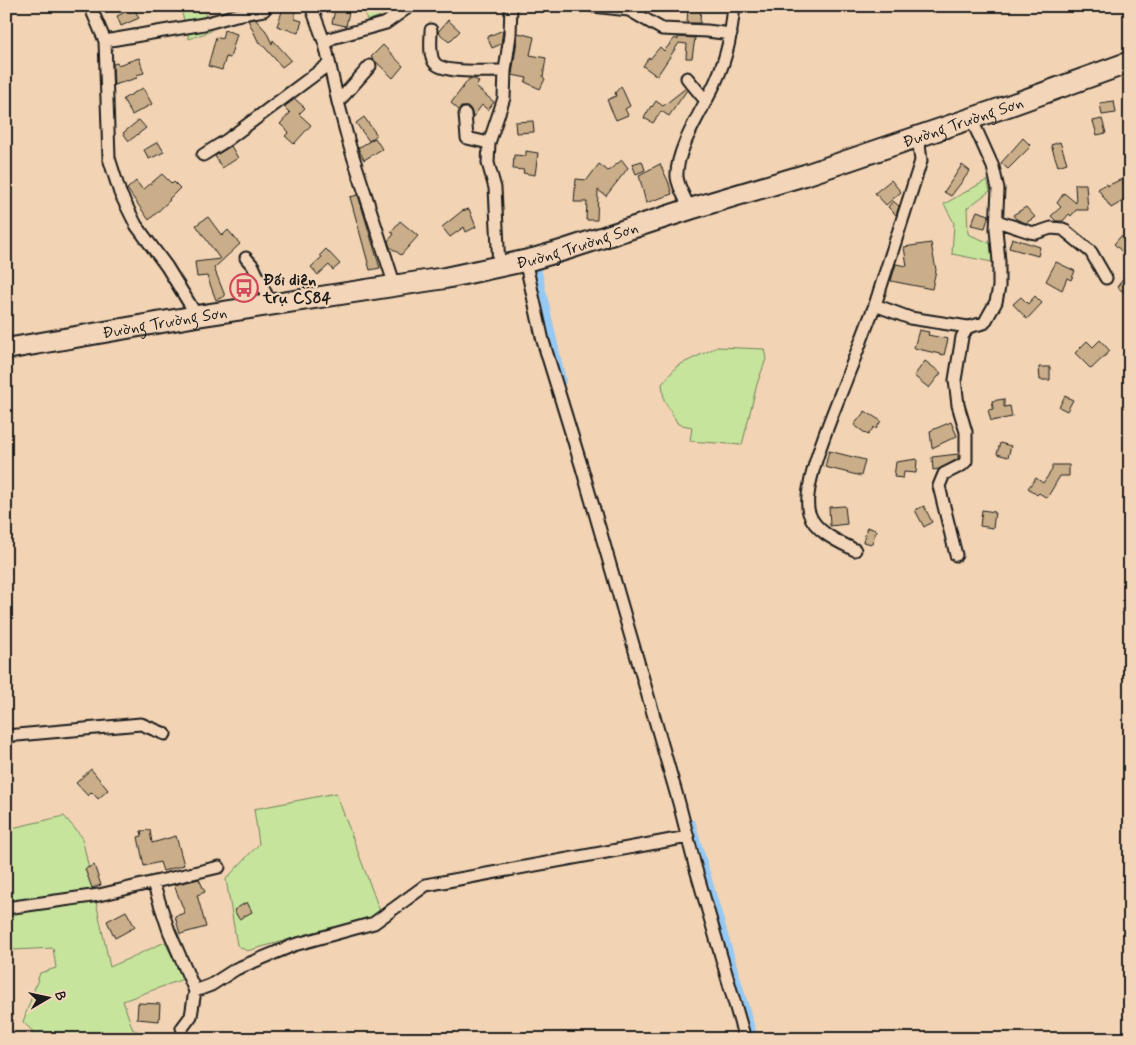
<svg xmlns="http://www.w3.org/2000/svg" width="1136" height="1045" viewBox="0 0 1136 1045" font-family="Mynerve,sans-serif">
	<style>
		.green { fill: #c6e49b; stroke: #71805c }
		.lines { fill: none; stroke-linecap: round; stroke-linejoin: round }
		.canal { stroke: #96c9f3; stroke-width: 12 }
		.building { fill: #caae89; stroke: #1c1c1c }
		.minor-casing { stroke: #1c1c1c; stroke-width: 15 }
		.trunk-casing { stroke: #1c1c1c; stroke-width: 24 }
		.minor { stroke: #f3d6b9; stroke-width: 11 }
		.trunk { stroke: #f3d6b9; stroke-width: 20 }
		.labels { text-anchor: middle; stroke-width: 4.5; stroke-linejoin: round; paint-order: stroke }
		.street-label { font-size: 16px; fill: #1c1c1c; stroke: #f3d6b9 }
		.poi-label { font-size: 16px; font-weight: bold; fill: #1c1c1c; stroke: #f3d6b9; text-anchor: start }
	</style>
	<rect width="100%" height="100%" fill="#f2d4b4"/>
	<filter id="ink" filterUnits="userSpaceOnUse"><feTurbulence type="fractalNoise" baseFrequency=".02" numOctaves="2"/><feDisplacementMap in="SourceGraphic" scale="10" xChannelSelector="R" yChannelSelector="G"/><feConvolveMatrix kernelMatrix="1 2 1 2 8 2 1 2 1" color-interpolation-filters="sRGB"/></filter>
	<g filter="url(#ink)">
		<!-- green -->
		<path class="green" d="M180,6H203L211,31L189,39Z
			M364,6H387L389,13L367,21Z
			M987,180L990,191L967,208L968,234L992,244V262L952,254L954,223L944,204Z
			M717,347L764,349L766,359L757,384L742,445L690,441L692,427L678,424L664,400L662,384L677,366Z
			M336,793L381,914L247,951L237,945L226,879L259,844L254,809Z
			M64,816L82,837L110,967L165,942L183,979L123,1001L133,1030L151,1034L159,1039H41L23,1022L40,973L56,968L53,948L14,950L6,944V836L12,828Z"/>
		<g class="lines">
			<!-- canal -->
			<path class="canal" d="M533,259L560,381
				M690,825L752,1039"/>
		</g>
		<!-- building -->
		<path class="building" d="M284,6H295V19L302,21L298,33L277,26Z
			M336,6L350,7L346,26L332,23Z
			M688,6H701L700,23H687Z
			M134,8L139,18L121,26L117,16Z
			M255,19L266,31L272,44L273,40L291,60L282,67L260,42L259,43L248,20Z
			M448,20L460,31L449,42L438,32Z
			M224,30L237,34L230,58L226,57L222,70L208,66L216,37L222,39Z
			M503,30L501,44L492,48L487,37Z
			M518,33L534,37L530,55L546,58L543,77L545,79L540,89L525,82L527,78L512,75Z
			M678,37L695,38L692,58H686L687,44L679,43L657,76L643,66L649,57L650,59L660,47L664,51L675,38L678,40Z
			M383,45L403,66L393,78L371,57Z
			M139,58L144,73L136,75L137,78L114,85L113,64L117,63L118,65Z
			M469,79H475L479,82L476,87L494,102L488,110L482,105L473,117L471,110L469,107H461L459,110L451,103Z
			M621,86L630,106L625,109L628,115L616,120L607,100L616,96L615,93Z
			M143,88L152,104L132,115L123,99Z
			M686,88L687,90L669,116L661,111L653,123L644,118L651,106L652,107L656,101L663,106Z
			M295,99L305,108L299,114L311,125L294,144L285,136L289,132L280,124L290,113L284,107Z
			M1114,101L1116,113L1102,115L1100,103Z
			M364,117L377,135L369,141L356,123Z
			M1102,119L1106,133L1097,135L1093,121Z
			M139,120L146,128L129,141L123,133Z
			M533,121L534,132L516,133L515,122Z
			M375,138L382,149L364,160L358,148Z
			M1023,138L1031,146L1008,169L1001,163Z
			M158,142L164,152L149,159L144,150Z
			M1060,142L1067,163L1058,166L1051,145Z
			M231,146L238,158L222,168L215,156Z
			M526,151L538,153L535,175L523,173L524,170L513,169L514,155L526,156Z
			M622,160L628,168L606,196L598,190L597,220H586L587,202H574L576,179L587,180L599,164L608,171Z
			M642,161L645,170L636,174L632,164Z
			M660,164L668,181L672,194L646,203L639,175Z
			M962,165L970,171L951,196L944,192Z
			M162,174L172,184L174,182L180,188L169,199L170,200L149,220L127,189L136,181L143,190Z
			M1122,179L1130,197L1111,208L1098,189L1106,184L1107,186Z
			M891,180L901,192L886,205L875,193Z
			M1075,184H1086L1088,210H1076L1071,216L1069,214L1063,221H1056L1051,216L1061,207L1057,203L1064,193L1076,203Z
			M358,195L380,268L370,270L350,197Z
			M893,201L899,206L896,215L888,207Z
			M1026,207L1035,217L1026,223L1016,219L1013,215Z
			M469,209L476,227L466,232L464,227L450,237L442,227L462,211Z
			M977,211L989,215L985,228L971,225Z
			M208,217L222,236L228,230L240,244L214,268L225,296L216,300L207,276L197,277L195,262L220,259L196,225Z
			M400,221L418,236L401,255L390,247L388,241L394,234L391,232Z
			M1121,236L1130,244V259L1114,244Z
			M1012,238L1040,247L1038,256L1009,248Z
			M931,243L936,270L932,289L891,281L896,264L907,266L904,247Z
			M326,249L340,264L333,270L329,265L318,275L311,267L322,257L320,255Z
			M1056,262L1075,271L1071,280L1067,278L1062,290L1046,281Z
			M1130,270V297L1117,287Z
			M1035,296L1042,303L1027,319L1013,304L1021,297L1028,304Z
			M919,330L929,332L928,335L948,339L944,355L914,348Z
			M1100,340L1110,351L1091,369L1075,353L1087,341L1093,347Z
			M925,361L941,373L929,388L914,376Z
			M1039,367H1050V380H1040Z
			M1065,396L1073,400L1067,411L1059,407Z
			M1004,399V407L1010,406L1012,417L991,421L988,410L993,409L992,401Z
			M865,411L881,421L876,429L874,427L868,435L854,425Z
			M951,422L957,436L932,448L930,431Z
			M1000,443L1011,446L1008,457L997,454Z
			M829,451L865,460L861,476L825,467Z
			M958,454V459L939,469L933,470L932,457Z
			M917,459L916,473L904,472L903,478L894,477L896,462Z
			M1052,465H1069V476H1060L1047,498L1039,493L1037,495L1028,488L1036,478L1043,483L1052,470Z
			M845,506L847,524L830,526L829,507Z
			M924,506L932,522L924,527L915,510Z
			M982,510L995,512L993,528L980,526Z
			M867,527L876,530L872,544L863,542Z
			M91,769L108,790L98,799L92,792L88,796L76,783Z
			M150,830L152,843L176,836L184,865L163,871L160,862L144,866L138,837L142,836L141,831Z
			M94,865L101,885L92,888L85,869Z
			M199,879L205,892L197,895L206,927L180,934L175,916L185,913L174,885Z
			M247,902L252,912L239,919L234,910Z
			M126,911L135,927L115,938L107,921Z
			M138,1003L160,1004L159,1021L137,1019Z"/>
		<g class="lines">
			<defs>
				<path id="minor" d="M90,6L105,41L109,158L120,193L136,225L167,267L197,316
					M311,6L325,44
					M593,6L629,10V6
					M629,10L662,29L707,31L731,34
					M431,30C431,39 429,55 434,62C441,74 491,71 505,71
					M105,41L204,24L236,15L264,10
					M687,78L706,101
					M338,102L370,66
					M465,114L467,138L489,143
					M918,136L921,161L875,305L910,318L968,327L962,337L955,380L958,405L966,432V461L962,465L944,474L939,486L956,555
					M203,155L227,140L329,64
					M690,209C686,200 678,187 677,177C675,150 705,106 716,81C728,54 731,35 734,6
					M997,221L1030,232L1036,233L1051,228L1063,229L1091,252L1106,278
					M246,258L253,266L271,305
					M525,260L543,341L582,468L679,803L695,866L745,1039
					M499,267L495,188L488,163L489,143L504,98L505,71L510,35L511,6
					M395,286L350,147L338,102L325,44L332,38L386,23L410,6
					M968,327L984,323L986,320L996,302L999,287V261L996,229L998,189L993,167L971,118
					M855,550C839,542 815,532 809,513C800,486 838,402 849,372C858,350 866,327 875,305
					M6,736L141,724L165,734
					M153,883L169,931L195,991L191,1016L182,1028
					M6,908L99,895L219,867
					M195,991L211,985L236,969L294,945L374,923L426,885L688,837"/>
				<g id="trunk">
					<path id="s1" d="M6,349L197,316L445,278L533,259L564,250L690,209L805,175L1008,106L1130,62"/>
				</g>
			</defs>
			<!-- minor casing -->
			<use href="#minor" class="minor-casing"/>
			<!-- trunk casing -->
			<use href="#trunk" class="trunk-casing"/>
			<!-- minor -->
			<use href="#minor" class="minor"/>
			<!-- trunk -->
			<use href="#trunk" class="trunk"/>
		</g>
	</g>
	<!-- icons -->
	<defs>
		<symbol id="bus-ring" viewBox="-11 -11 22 22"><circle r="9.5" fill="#f3d6b9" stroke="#d1495b" stroke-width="1.5"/><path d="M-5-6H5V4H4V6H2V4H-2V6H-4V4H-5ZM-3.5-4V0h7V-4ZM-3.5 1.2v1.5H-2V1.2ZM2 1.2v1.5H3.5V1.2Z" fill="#d1495b"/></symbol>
	</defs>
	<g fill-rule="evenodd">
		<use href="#bus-ring" x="228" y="272" width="32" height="32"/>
	</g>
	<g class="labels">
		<!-- street labels -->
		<g class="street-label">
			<text dy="6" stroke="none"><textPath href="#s1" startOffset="986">Đường Trường Sơn</textPath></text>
			<text dy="6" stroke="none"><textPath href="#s1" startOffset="581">Đường Trường Sơn</textPath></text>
			<text dy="6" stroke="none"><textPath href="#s1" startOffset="161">Đường Trường Sơn</textPath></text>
		</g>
		<!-- poi labels -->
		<g class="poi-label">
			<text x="263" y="285">Đối diện<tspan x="263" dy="18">trụ CS84</tspan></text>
		</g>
	</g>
	<!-- margin -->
	<rect width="1136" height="1045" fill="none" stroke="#f3d6b9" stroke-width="25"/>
	<rect x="12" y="12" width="1111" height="1020" fill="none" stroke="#1c1c1c" stroke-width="2" filter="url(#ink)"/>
	<!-- north arrow -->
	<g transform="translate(48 998) rotate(81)" stroke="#f3d6b9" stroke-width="4" paint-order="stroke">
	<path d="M0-4L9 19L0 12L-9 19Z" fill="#1c1c1c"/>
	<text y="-8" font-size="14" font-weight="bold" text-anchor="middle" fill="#1c1c1c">B</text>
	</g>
</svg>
